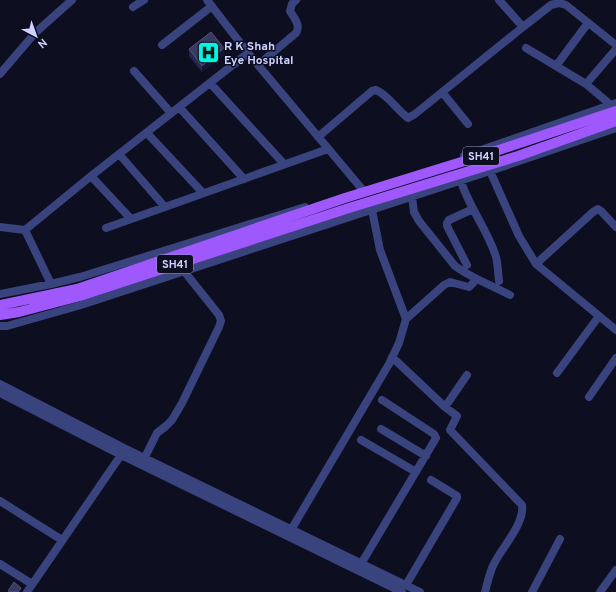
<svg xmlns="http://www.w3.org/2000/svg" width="616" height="592" viewBox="0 0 616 592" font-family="Overpass,sans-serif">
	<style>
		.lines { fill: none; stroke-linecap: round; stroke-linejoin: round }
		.minor { stroke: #39447f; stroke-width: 8 }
		.major { stroke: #9f58fc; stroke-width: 10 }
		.wall { fill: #27274e }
		.shaded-wall { fill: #151534 }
		.building { fill: #393961; stroke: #50517a }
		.labels { text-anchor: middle; stroke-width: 3; stroke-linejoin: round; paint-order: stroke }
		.shield { fill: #0e0e21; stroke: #9497bc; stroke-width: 1 }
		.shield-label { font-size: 11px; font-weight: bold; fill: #ced2fe }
		.poi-label { font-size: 12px; font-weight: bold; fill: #ced2fe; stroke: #0e0e21; text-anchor: start }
	</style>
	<rect width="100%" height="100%" fill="#0e0e21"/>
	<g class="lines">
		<!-- minor -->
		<path class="minor" d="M207,0L248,53L362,189
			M499,0L523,27L551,5L559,3L566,5L616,45
			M133,7L144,0
			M162,45L212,6
			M526,48L586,84L611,105
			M258,65L296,33C301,25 294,18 290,11L292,4L296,0
			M556,66L588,23
			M134,71L171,113
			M0,74L35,33L72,0
			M210,83L284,164
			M586,84L616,49
			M442,92L468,124
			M179,107L244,179
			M147,133L203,193
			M318,137L372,91L376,90C387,94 397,110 408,118L415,114L523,27
			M119,154L165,207
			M464,156L616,103
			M490,171L519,236L536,264L616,330
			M91,176L131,219
			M461,181C469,208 488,230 496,257C498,265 498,273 499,281
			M412,197L414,212L419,221L455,266L464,272L477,279
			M0,227L25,230L91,176L248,53
			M106,228L328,149
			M25,230L51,284
			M536,264L593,212L598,209L601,211L616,227
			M467,265L447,226V223L449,220L473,209
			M0,294L51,284L80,277L305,207
			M406,319L444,285L450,282L469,287L477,279L510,295
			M0,326H7L81,305L490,171L616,128
			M392,357L445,407
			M557,373L599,316
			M467,375L445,407L457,416L450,430L522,505C525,525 499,550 492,568C489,576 487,584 485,592
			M0,384L124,448L420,592
			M0,393L121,455L402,592
			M589,397L616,358
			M381,429L426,456
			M361,440L416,472
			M143,461L157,433L166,426L172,420L182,403L219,327L221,321L219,315L184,271
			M0,501L62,540
			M291,530L389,364L399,343L406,319L380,250L372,210
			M0,564L32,584
			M361,564L436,438L434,434L382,400
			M406,585L457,498V496L431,480
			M27,592L121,455
			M532,592L560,539
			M600,592L616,570"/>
		<!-- major -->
		<path class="major" d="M0,305L77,289L345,198L484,155L616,111
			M0,315L19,312L80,296L349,208L518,156L616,121"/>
	</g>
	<!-- wall -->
	<path class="wall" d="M189,49L224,55L202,72L189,56Z"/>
	<!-- shaded-wall -->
	<path class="shaded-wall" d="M224,48V55L202,72V66Z
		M21,588V592H18Z"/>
	<!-- building -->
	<path class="building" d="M211,32L224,48L202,66L189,49Z
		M14,582L21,588L18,592H10L8,591Z"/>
	<!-- icons -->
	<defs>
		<symbol id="hospital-square" viewBox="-11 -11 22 22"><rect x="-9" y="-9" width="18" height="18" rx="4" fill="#05f4df" stroke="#0e0e21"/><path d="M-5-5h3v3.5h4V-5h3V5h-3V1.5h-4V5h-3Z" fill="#111"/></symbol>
	</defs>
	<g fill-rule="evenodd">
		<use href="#hospital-square" x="196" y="40" width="25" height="25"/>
	</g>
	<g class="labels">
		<!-- shield labels -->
		<g class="shield">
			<rect x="463" y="147" width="36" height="18" rx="3"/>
			<rect x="157" y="255" width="36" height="18" rx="3"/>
		</g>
		<g class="shield-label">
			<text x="481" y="160">SH41</text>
			<text x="175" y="268">SH41</text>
		</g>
		<!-- poi labels -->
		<g class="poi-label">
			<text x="224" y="50">R K Shah<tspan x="224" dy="14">Eye Hospital</tspan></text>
		</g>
	</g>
	<!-- north arrow -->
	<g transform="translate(36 36) rotate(139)" stroke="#0e0e21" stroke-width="3" paint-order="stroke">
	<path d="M0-3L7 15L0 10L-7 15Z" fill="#ced2fe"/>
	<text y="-6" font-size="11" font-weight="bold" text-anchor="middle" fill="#ced2fe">N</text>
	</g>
</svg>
